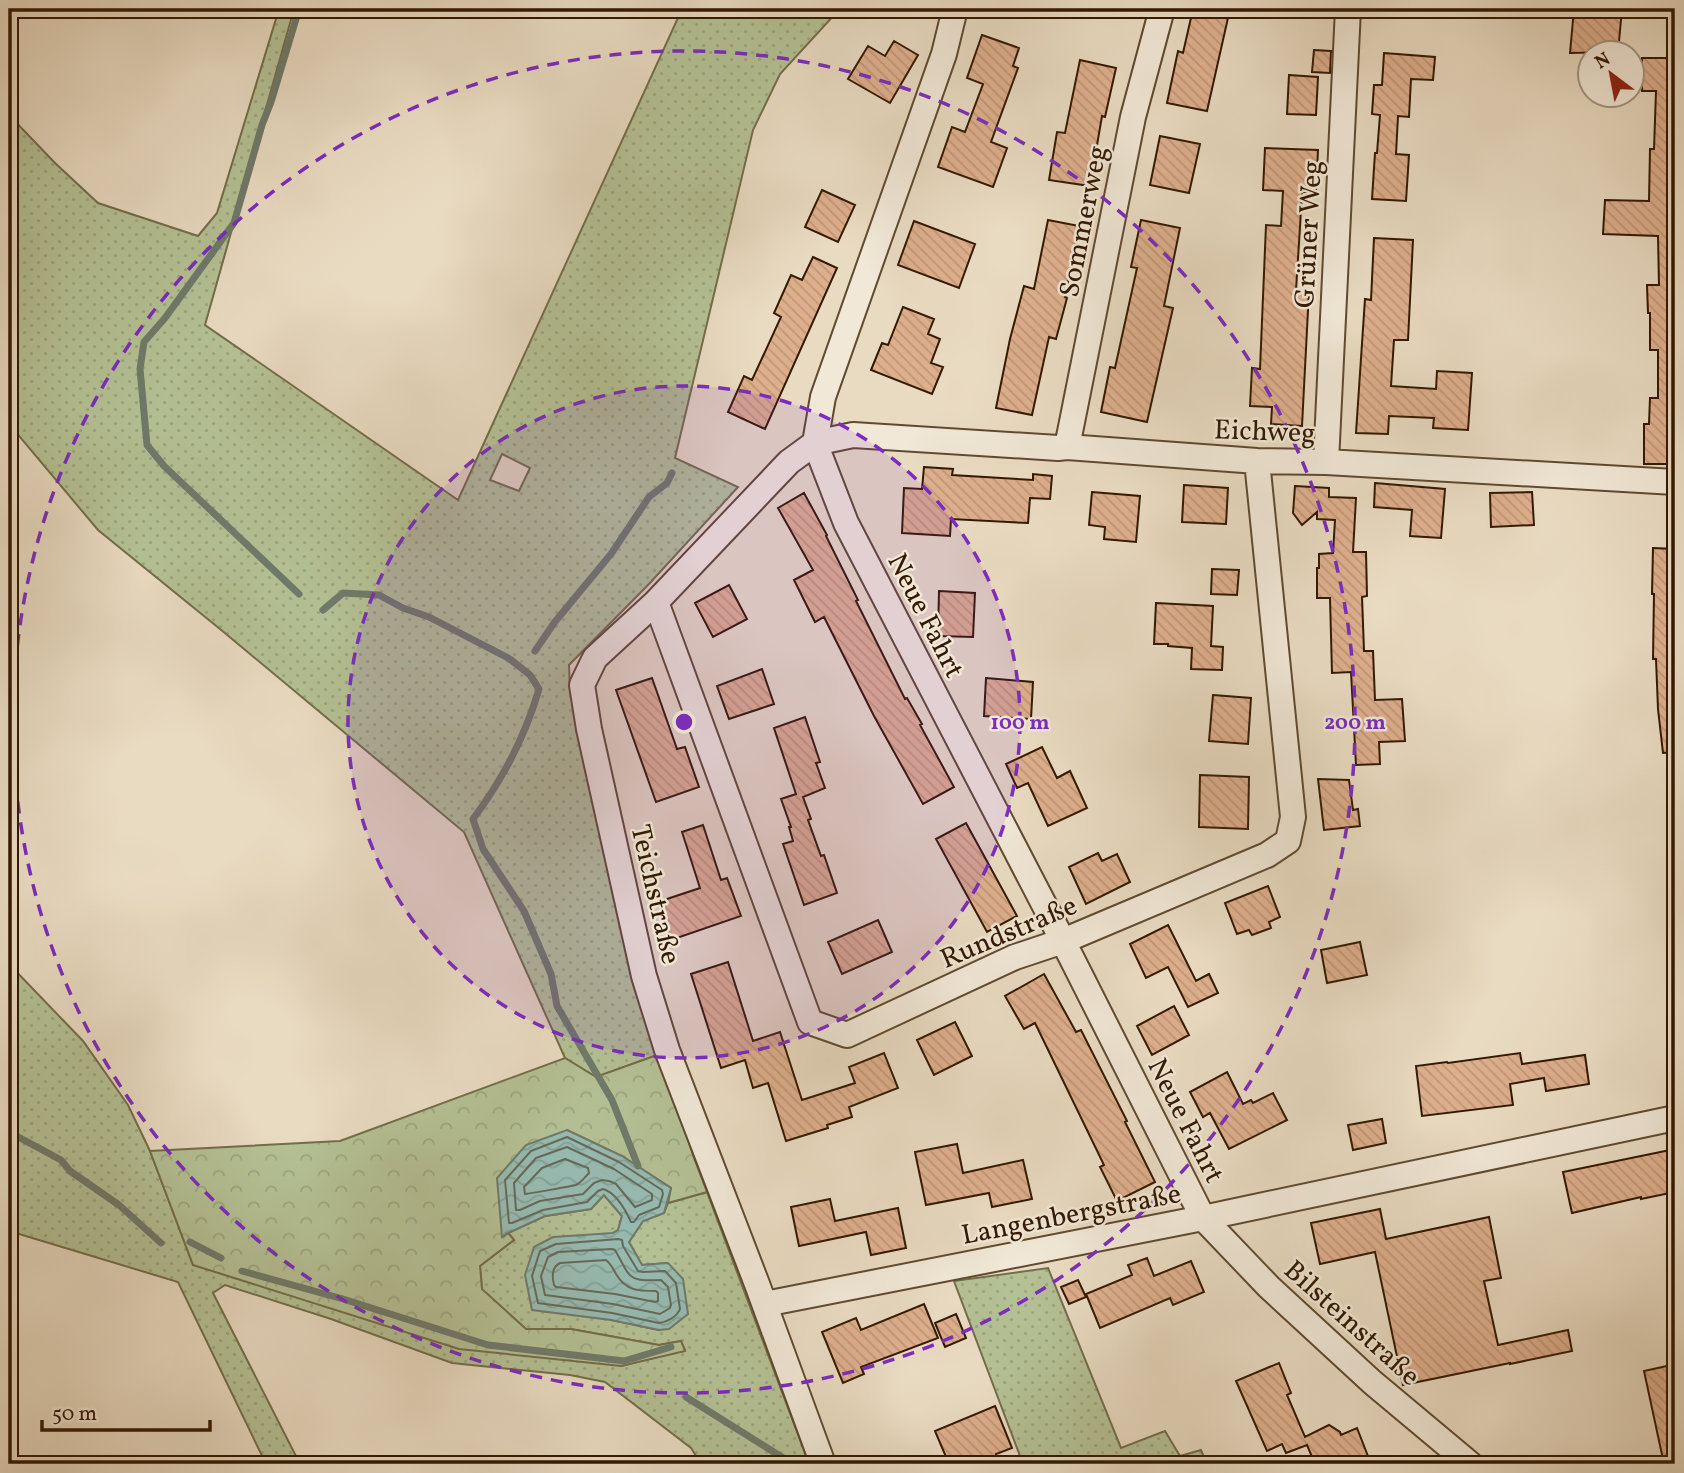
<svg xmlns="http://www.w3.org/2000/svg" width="1684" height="1473" viewBox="0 0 1684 1473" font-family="Vollkorn,serif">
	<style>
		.grass { fill: url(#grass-dots); stroke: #746d4a; stroke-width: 2; fill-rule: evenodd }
		.forest { fill: url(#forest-crowns); stroke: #746d4a; stroke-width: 2 }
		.water { fill: url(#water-waves); stroke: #6f7a6b; stroke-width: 2 }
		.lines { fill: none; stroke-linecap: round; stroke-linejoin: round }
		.shore { stroke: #656a59; stroke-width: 2 }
		.stream { stroke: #6f7a6b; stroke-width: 7 }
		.building { fill: url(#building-back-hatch); stroke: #331900; stroke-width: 2 }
		.minor-casing { stroke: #604a30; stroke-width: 28 }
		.minor { stroke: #f1e8d7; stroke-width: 24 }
		.ring { fill: none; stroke: #7b2cbf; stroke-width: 3.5; stroke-dasharray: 12 9 }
		.labels { text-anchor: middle; stroke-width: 5; stroke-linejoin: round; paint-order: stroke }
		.street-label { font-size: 28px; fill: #331900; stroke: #f1e8d7 }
		.centre { fill: #7b2cbf; stroke: #f1e8d7; stroke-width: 3.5 }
		.ring-label { font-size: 21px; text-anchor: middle; font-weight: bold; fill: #7b2cbf; stroke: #f1e8d7; stroke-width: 5; stroke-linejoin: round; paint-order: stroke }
	</style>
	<defs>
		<pattern id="grass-dots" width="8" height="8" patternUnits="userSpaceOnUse" patternTransform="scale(1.75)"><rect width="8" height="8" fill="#b4c195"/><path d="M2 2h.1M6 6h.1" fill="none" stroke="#9ba57f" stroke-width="1.8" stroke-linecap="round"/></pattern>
		<pattern id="forest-crowns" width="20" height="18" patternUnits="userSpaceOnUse" patternTransform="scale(1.75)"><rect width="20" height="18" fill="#b4c195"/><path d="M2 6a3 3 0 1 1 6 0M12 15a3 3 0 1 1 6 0" fill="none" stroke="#9ba57f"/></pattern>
		<pattern id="water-waves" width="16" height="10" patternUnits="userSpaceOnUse" patternTransform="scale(1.75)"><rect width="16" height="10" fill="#97bbb2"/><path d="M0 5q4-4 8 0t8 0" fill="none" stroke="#83a097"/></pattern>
		<pattern id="building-back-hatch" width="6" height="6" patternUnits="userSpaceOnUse" patternTransform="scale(1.75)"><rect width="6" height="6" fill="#deaf8d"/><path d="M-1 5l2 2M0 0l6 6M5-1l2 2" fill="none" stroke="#bf9678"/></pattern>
	</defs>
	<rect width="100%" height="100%" fill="#e9dbc2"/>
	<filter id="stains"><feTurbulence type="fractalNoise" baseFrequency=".00286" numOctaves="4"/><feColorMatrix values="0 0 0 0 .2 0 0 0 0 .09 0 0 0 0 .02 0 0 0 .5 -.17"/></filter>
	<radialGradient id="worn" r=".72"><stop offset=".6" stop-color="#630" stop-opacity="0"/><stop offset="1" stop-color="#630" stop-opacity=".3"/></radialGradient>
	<!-- grass -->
	<path class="grass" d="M279,9H294L205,325L458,500L682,9H828L836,13L780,74L753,130L675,458L738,487L649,584L569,665L570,692L637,984L660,1054L596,1077L565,1058L464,832L220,629L98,530L9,424V115L55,163L98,203L198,236L217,213ZM502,454L530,468L519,491L490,480Z
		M9,964L83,1041L128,1105L150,1151L193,1265L231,1275L621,1366L685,1350L681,1341L659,1345L571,1329H526L482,1290L480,1266L514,1240L508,1233L545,1216L591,1209L604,1195L622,1216L618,1230L613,1233L611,1320L659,1330L667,1263L642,1265L629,1242L643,1221L664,1213L668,1203L707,1192L809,1464H701L691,1448L605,1382L570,1375L452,1363L331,1319L225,1285L213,1293L300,1464H266L178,1282L9,1231Z
		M1048,1268L1121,1448L1165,1431L1180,1456L1201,1450L1207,1464H1023L954,1281Z"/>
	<!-- forest -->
	<path class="forest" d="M660,1054L694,1158L707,1192L668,1203L671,1188L622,1156L567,1130L503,1237L508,1233L514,1240L480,1266L482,1289L526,1329H571L659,1345L681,1341L685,1351L621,1366L459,1349L193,1265L150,1151L340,1141L565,1058L596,1077Z"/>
	<!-- water -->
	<path class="water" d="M567,1130L622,1156L671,1188L664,1213L643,1221L629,1242L642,1265L668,1263L683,1279L688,1314L669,1329L659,1330L611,1320L532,1310L525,1275L534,1247L553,1237L613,1233L618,1230L622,1216L604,1195L591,1209L545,1216L508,1233L502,1237L497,1178L526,1145Z"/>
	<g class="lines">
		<!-- shore -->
		<path class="shore" d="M567,1137L619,1162L662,1190L663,1194L659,1207L639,1215L634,1222H631C626,1211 617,1193 603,1189L598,1191L587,1202L543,1210L512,1223H509L505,1180L531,1151Z
			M567,1147L614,1169L652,1194V1200L635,1207L616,1184L609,1181L602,1180L594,1183L583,1194L540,1201L520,1210H516L514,1183L536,1158Z
			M565,1159L588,1168L589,1173C585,1177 581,1183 576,1185C572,1186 528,1194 525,1194L524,1187L542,1168Z
			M618,1239L622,1240L623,1246L638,1271L643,1272L665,1271L676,1283L680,1309C677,1317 667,1322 659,1323L612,1313L538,1303L532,1276L540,1251L556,1244Z
			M612,1249L615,1250C631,1278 627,1282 661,1280L668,1287L671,1305L670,1308L660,1314L613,1304L545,1295L541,1276L548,1257L558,1252Z
			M606,1260C611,1264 613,1268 616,1274C626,1291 638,1291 656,1291L658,1293V1301L655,1302L615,1294L556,1287L554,1285C552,1277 552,1267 560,1263Z"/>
		<!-- stream -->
		<path class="stream" d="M299,9L271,102L262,125L234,223L165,318L144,342L140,369L147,445L164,466L299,594
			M323,610L343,593L379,595L403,608L429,617L510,659L530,675L539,689C525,737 503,779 473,819L483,849L524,911L551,974L557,1006L612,1100L638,1166
			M535,651L554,623L611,554L649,497L667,483L672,473
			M9,1132L61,1160L70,1171L119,1205L161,1243
			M190,1242L221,1258
			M242,1271L343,1299L488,1345L624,1361L671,1347
			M686,1397L788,1461L789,1464"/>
	</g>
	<!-- building -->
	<path class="building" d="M1193,9H1230L1207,111L1167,103L1178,51L1183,53Z
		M1574,9H1622L1618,52L1570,53Z
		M982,35L1019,48L1013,66L1018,68L991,142L1007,148L993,187L938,167L952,127L965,132L983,84L967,78Z
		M894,41L918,55L890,103L848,79L868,46L885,56Z
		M1314,50L1331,51L1330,73L1312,72Z
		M1384,53L1435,57L1433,80L1411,79L1409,117L1398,116L1396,154L1409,155L1406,201L1372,199L1375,153H1377L1380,115L1372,114L1374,85H1382Z
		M1642,58H1675V464H1644V424H1649L1650,398H1658V350H1650V313H1648L1647,285H1659L1658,236L1603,234L1605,200L1649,201L1650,149H1654L1656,91H1642Z
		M1080,60L1116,68L1105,117L1102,116L1090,186L1049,180L1057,132L1065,133Z
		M1289,75L1318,77L1316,115L1287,114Z
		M1160,136L1200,144L1189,193L1150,185Z
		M1265,148L1318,150L1316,192H1302L1300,227L1296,290L1309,291L1302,426L1271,424L1272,407L1250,406L1252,368L1260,369L1266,225L1281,226L1283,191L1263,190Z
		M822,190L855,205L838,242L805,227Z
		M1048,220L1079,226L1065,297L1067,298L1056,339L1049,337L1032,415L996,408L1010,339L1024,286L1034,289Z
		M1141,220L1180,228L1164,306L1173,308L1147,422L1101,412L1110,367L1115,368L1137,268L1131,267Z
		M914,221L975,244L959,288L898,265Z
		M1374,238L1413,240L1408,340H1394L1391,386L1436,389L1437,371L1472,373L1468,430L1433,428L1434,418L1389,416L1388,434L1356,433L1365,299L1371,300Z
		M813,257L837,268L765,429L728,412L744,376L752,380L781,317L774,313L791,275L802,280Z
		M903,307L934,319L928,334L940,339L931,363L943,367L932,394L871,370L882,343L888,345Z
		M924,467L953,469L952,475L1033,480V474L1052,476L1050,499L1030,498L1028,523L951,519L950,536L902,533L904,488L922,489Z
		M1375,483L1445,489L1441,538L1410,536L1412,510L1374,507Z
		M1184,485L1228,488L1226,524L1182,522Z
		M1295,486L1329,488V497L1356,498L1353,552H1366L1367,596L1362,597L1364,651H1373L1375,700L1402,699L1405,741L1379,742L1380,764L1356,765L1351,672L1332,673L1330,598H1317V568H1319V554L1333,553L1335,520L1317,519V512L1302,525L1293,513Z
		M1092,492L1140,496L1136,542L1104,539L1105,527L1089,525Z
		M1532,492L1534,525L1491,527L1490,493Z
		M804,493L827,535L826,536L858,600L856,601L905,699L907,698L922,724L920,725L954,787L923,804L874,716L824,617L815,622L794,580L813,570L778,508Z
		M1653,548L1675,549V752L1663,753L1658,709L1656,659H1653L1654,594H1652Z
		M1212,569L1239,570L1237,595L1211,594Z
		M729,585L747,619L713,637L695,603Z
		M939,591L975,593L973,637L938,636Z
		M1156,603L1213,606L1211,646L1223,647L1222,670L1191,669L1192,648L1168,646V644H1154Z
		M762,669L774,704L729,719L717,686Z
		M652,678L677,749L685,747L699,787L656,802L616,690Z
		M986,678L1033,682L1031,719L984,716Z
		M1213,695L1251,698L1248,744L1209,741Z
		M805,717L820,762L816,763L825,788L803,797L811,819L808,820L821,856L824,855L837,893L804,905L783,844L793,841L789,827H791L781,799L796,794L774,728Z
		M1042,747L1057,778L1070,771L1087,808L1048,826L1028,783L1017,788L1006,764Z
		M1200,775L1249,777L1248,829L1199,827Z
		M1318,779L1349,780L1353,810L1358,809L1360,826L1324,830Z
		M966,823L1017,916L987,932L936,839Z
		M703,825L721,880L727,878L741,916L671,940L658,902L700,888L682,832Z
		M1098,853L1102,861L1117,854L1130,882L1086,904L1069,867Z
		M1268,886L1280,917L1269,922L1271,928L1252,935L1249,930L1237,934L1225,903Z
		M878,920L892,952L842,974L828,942Z
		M1168,925L1196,981L1209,974L1218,993L1188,1007L1168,967L1146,978L1130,944Z
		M1360,942L1367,975L1327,983L1321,950Z
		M728,962L753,1041L780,1032L802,1100L855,1083L849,1067L884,1053L898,1088L849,1107L852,1117L827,1125L828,1128L786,1141L768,1083L753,1088L745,1060L721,1068L691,974Z
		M1044,974L1076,1032L1081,1030L1127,1121L1125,1122L1155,1182L1117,1201L1100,1167L1104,1165L1035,1023L1024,1029L1005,996Z
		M1174,1006L1189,1035L1152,1055L1137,1026Z
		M955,1022L972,1056L934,1075L917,1040Z
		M1520,1053L1522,1064L1585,1055L1589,1084L1546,1091L1544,1078L1510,1084L1513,1105L1422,1116L1416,1066L1447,1062L1448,1063Z
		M1227,1072L1243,1104L1251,1100L1253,1103L1273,1093L1287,1120L1229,1149L1210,1113L1203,1117L1190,1092Z
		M1382,1119L1386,1143L1353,1150L1348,1125Z
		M957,1144L963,1173L1023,1160L1032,1199L992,1207L989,1193L926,1205L915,1152Z
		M1675,1149V1192L1641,1199V1197L1572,1213L1563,1172Z
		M830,1199L835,1221L898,1208L906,1248L871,1255L866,1232L799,1246L791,1207Z
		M1380,1209L1386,1239L1489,1217L1501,1278L1484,1281L1498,1345L1568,1330L1572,1351L1510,1364V1363L1403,1385L1375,1252L1320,1264L1311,1223Z
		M1147,1258L1154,1276L1191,1261L1204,1292L1173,1305L1170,1298L1100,1328L1086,1294L1132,1275L1128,1265Z
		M1078,1280L1086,1297L1069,1304L1061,1287Z
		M924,1304L938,1338L861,1367L864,1374L843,1383L822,1332L856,1318L861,1330Z
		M956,1314L966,1338L945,1347L935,1323Z
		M1279,1363L1291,1393L1287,1395L1305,1437L1329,1425L1340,1432L1341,1435L1357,1428L1371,1464H1315L1307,1445L1286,1453L1282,1444L1267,1451L1236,1381Z
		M1667,1366L1675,1407V1464H1664L1644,1371Z
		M995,1406L1012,1448L996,1454L1000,1464H949L935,1431Z"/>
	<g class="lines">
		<defs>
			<path id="minor" d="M955,9L944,54L823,397L815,443L846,523L1063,941L1203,1218L1269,1287L1372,1382L1470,1464
				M1067,447L1133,117L1162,9
				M1326,462L1348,9
				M656,602L810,1022L847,1035L1015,957L1063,941L1267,855L1288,841L1293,817L1257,461
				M765,1304L1203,1218L1675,1118
				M823,1464L757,1284L667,1050L644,976L589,729L582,685L595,658L656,602L789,462L815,443L853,435L1058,448L1067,447L1257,461L1326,462L1675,482"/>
		</defs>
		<!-- minor casing -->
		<use href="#minor" class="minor-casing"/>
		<!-- minor -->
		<use href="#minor" class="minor"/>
	</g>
	<!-- distance rings -->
	<circle cx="684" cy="722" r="336" fill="#7b2cbf" fill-opacity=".12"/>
	<g class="ring">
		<circle cx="684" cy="722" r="336"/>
		<circle cx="684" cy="722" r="671"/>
	</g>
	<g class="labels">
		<!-- street labels -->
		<g class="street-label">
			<text transform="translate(1082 221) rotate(-79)" y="10">Sommerweg</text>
			<text transform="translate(1307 234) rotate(-87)" y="10">Grüner Weg</text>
			<text transform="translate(1265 430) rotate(2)" y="10">Eichweg</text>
			<text transform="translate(927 615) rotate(63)" y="10">Neue Fahrt</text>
			<text transform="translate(657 894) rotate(77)" y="10">Teichstraße</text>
			<text transform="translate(1008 931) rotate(-23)" y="10">Rundstraße</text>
			<text transform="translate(1187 1120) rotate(63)" y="10">Neue Fahrt</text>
			<text transform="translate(1071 1213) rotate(-11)" y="10">Langenbergstraße</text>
			<text transform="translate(1353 1322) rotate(42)" y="10">Bilsteinstraße</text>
		</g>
	</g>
	<circle cx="684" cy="722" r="10" class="centre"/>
	<g class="ring-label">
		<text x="1020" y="729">100 m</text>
		<text x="1355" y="729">200 m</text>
	</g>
	<!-- margin -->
	<rect width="1684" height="1473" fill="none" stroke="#e9dbc2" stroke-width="35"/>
	<rect x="10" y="10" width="1663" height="1452" fill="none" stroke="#331900" stroke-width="3.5"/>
	<rect x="18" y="18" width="1649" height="1438" fill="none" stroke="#331900" stroke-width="2"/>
	<!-- north arrow -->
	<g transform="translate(1611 74) rotate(328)"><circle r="33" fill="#f1e8d7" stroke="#a59581" stroke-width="2"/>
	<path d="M0-5L12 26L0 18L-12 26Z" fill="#8f2418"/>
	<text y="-10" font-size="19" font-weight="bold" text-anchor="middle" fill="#331900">N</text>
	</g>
	<!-- scale -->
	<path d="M42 1420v10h168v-10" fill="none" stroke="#331900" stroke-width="3.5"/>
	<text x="52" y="1420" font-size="21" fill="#331900" stroke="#f1e8d7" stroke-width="5" paint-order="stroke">50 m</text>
	<rect width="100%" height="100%" filter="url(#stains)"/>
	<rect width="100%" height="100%" fill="url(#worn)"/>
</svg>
